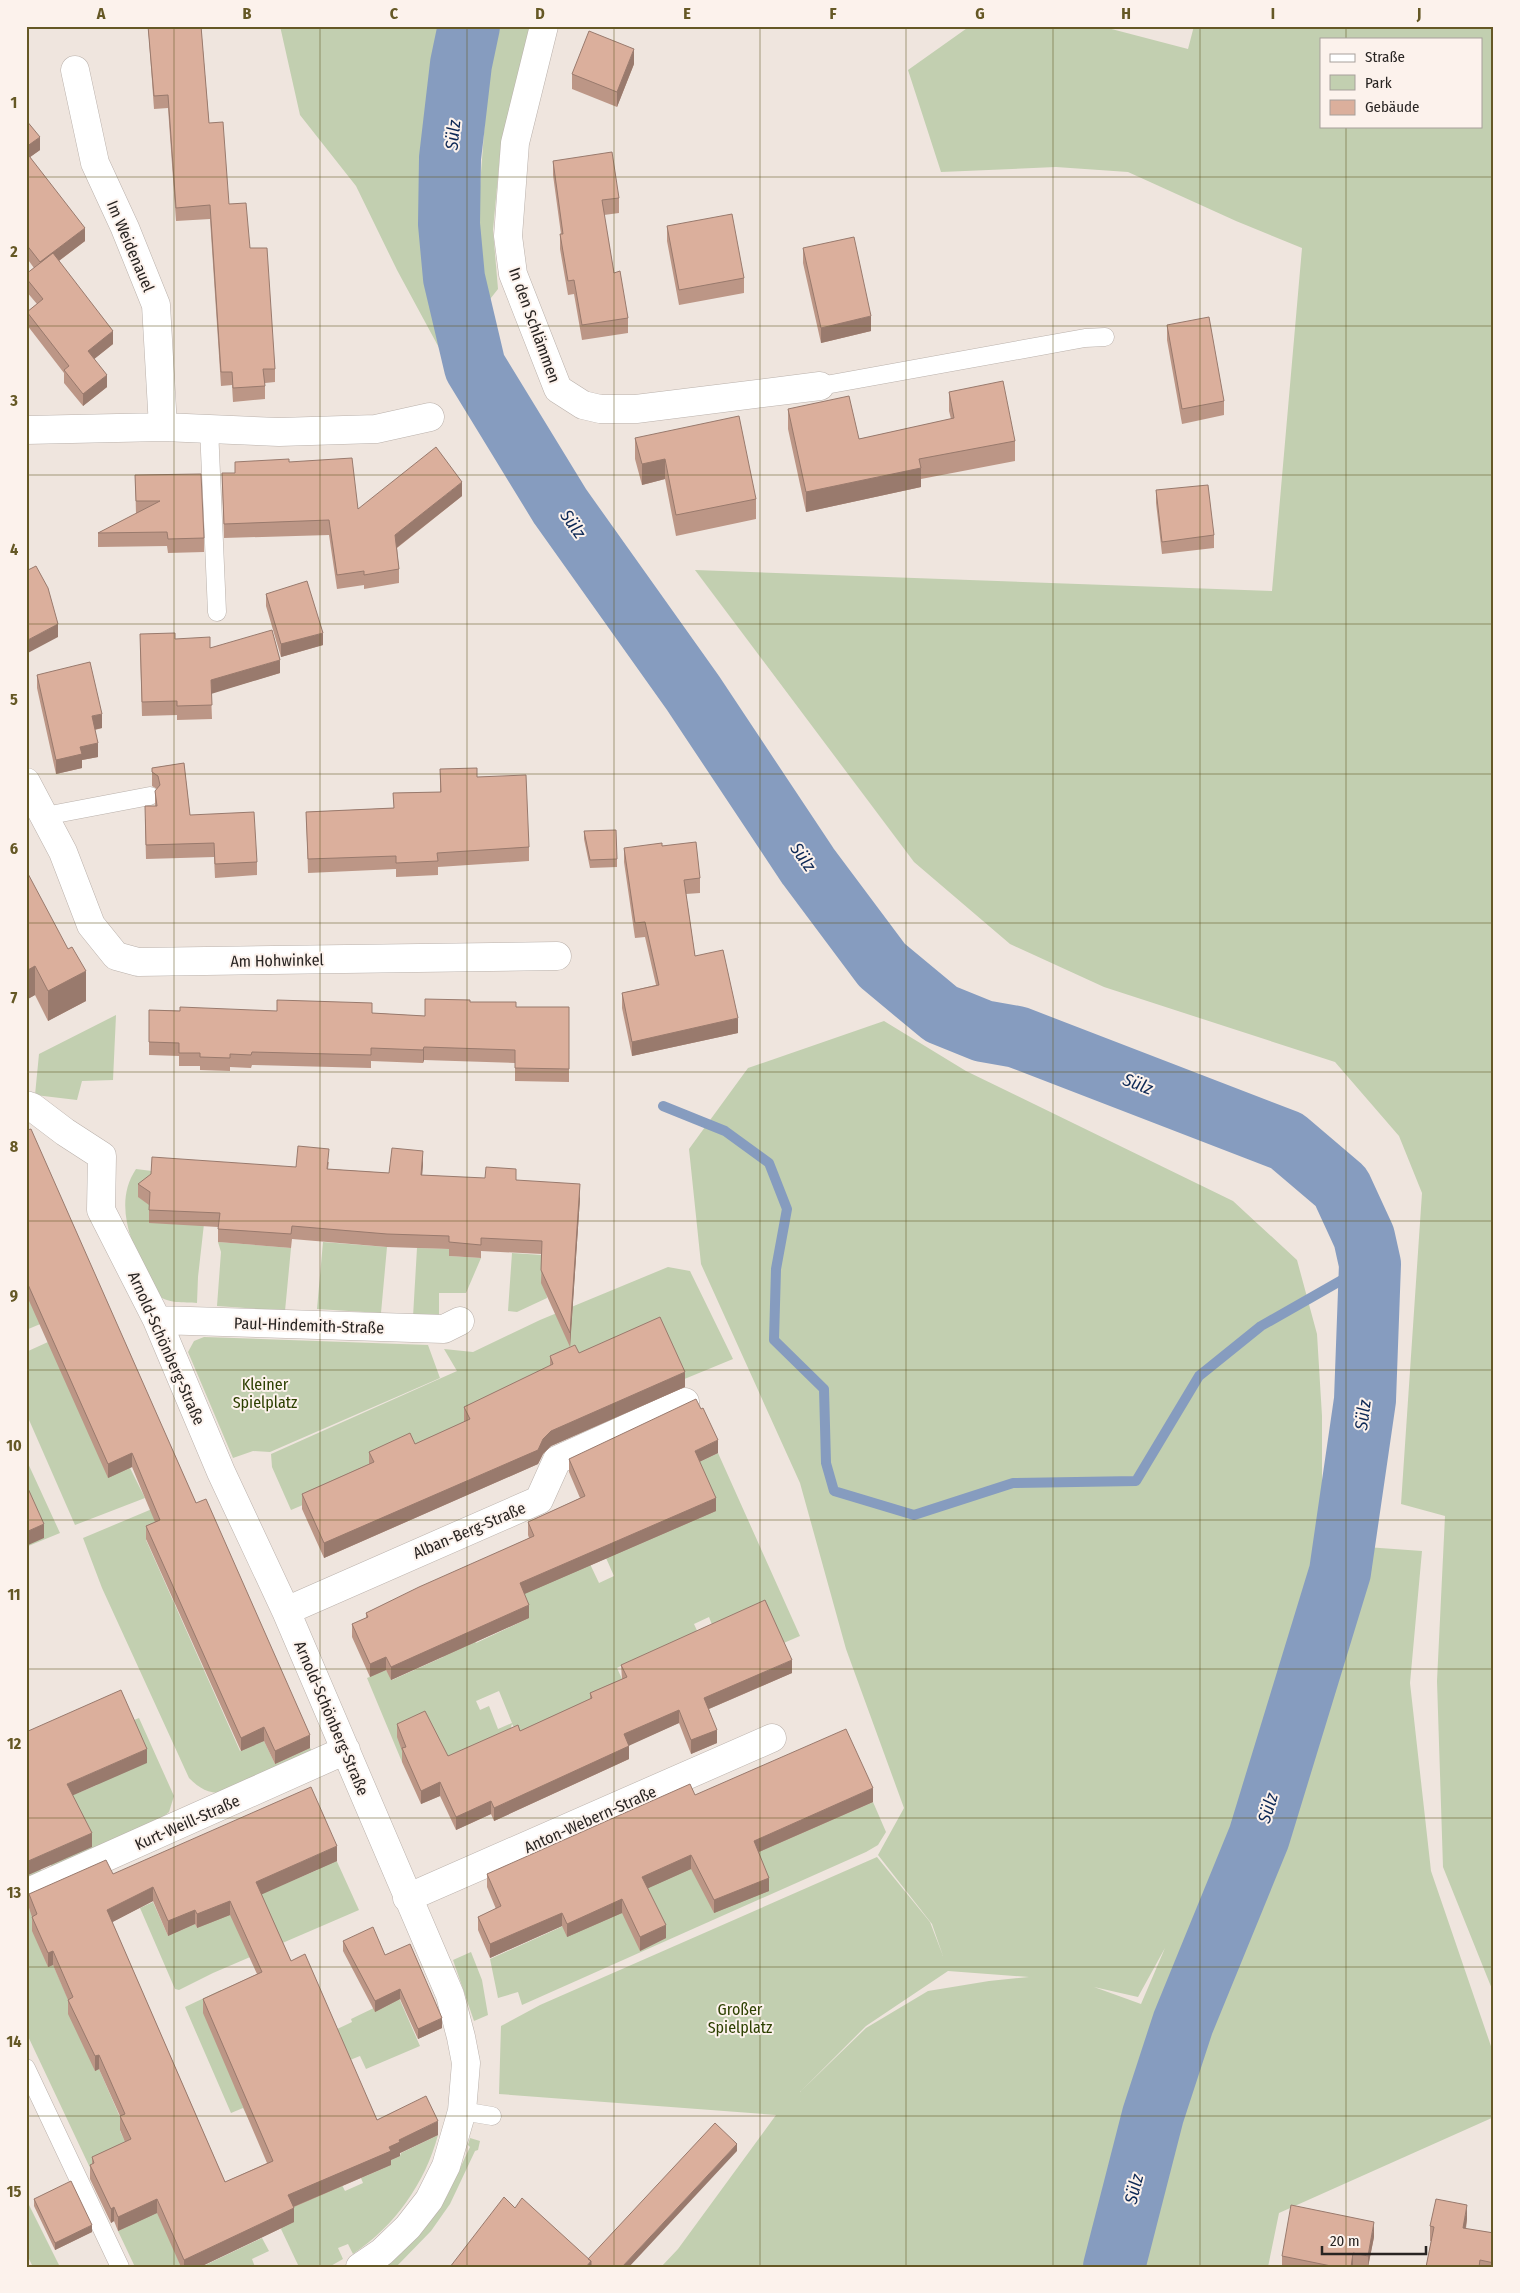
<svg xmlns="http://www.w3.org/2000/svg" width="1520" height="2293" viewBox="0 0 1520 2293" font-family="'Fira Sans Condensed',sans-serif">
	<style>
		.green { fill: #c2cfb0; fill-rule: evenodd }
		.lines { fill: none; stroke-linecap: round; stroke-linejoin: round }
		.stream { stroke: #869cbf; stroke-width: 10 }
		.river { stroke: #869cbf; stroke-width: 62 }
		.service-casing { stroke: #bab1ab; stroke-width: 19 }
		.minor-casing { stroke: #bab1ab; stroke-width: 29 }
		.service { stroke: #fff; stroke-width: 18 }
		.minor { stroke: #fff; stroke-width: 28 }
		.wall { fill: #bc9686; fill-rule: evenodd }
		.shaded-wall { fill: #997a6d }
		.building { fill: #dbaf9c; stroke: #997a6d; fill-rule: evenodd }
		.grid { fill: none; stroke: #655825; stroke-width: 1; stroke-opacity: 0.55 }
		.labels { text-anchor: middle; stroke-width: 4; stroke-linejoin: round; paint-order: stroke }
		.street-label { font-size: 16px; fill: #282422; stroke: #fcf2ec }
		.park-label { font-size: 16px; fill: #2d4000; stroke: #fcf2ec }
		.water-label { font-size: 18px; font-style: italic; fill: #0d2855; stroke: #fcf2ec }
		.neatline { fill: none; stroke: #655825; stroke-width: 2 }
		.grid-label { font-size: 16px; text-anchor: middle; font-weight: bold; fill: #655825 }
	</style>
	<rect width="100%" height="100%" fill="#efe5de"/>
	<!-- green -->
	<path class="green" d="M280,26H447L438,70L424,212L458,337L444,357L397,270L356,186L300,115Z
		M496,26H531L501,144L493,230L498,289L483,308L477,226L489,66Z
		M970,26H1100L1188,49L1194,26H1494V1994L1443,1867L1437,1681L1445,1516L1401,1504L1422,1193L1399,1136L1335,1062L1104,987L1010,944L914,862L695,570L1272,591L1302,248L1236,221L1128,172L1056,167L941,172L908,70ZM1321,39H1481V126H1321Z
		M116,1015L113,1080L82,1081L77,1100L35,1095L39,1054Z
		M884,1021L966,1071L1233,1201L1297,1260L1317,1334L1322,1416V1528L1366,1547L1422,1551L1410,1683L1431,1871L1494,2055V2117L1279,2213L1268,2267H661L678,2249L776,2115L499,2094L501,2026L540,2005L877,1857L930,1922L943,1956L932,1924L878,1855L904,1808L846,1649L800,1483L701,1264L689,1149L748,1068ZM1165,1948L1141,2004L1094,1987L1138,1997ZM948,1971L1029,1977L989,1981L928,1991L866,2028L800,2092L866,2026Z
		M136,1169L152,1171L206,1206L198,1277L197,1303C185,1302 166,1304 157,1294C152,1289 149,1279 146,1273C130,1241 114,1202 136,1169Z
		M218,1242L291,1248L285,1311L217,1306L221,1252Z
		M323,1242L387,1247L381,1313L317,1309Z
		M417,1248L449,1249V1256L481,1258L466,1293H439V1318L413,1317Z
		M512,1253L542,1255L547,1298L517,1312L508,1311Z
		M668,1267L690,1271L733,1359L682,1380L470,1434L291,1510L272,1467L271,1454L457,1371L444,1349L473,1352L540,1320Z
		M26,1294L57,1317L26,1330Z
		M204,1337L428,1345L440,1378L270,1452L253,1451L233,1458L188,1352L194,1341Z
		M48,1342L130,1468L145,1498L75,1525L26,1413V1352Z
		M718,1453L800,1636L779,1645L716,1635L709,1617L694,1624L718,1677L632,1660L617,1668L629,1694L524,1742L512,1724L506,1743L441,1772L402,1762L367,1678L386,1670L392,1680L443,1657L465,1618L476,1643L529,1618L519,1595L590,1564L599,1583L614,1576L595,1533L610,1502L630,1548L715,1511L695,1464ZM499,1691L512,1723L498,1729L489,1706L480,1710L476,1701Z
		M26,1459L60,1533L26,1547Z
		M152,1509L169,1529L146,1540L240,1751L264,1741L275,1764L310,1748L313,1752L227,1793C210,1794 201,1790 189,1778L102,1588L83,1538Z
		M139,1718L174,1796L169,1812L158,1821L52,1868L48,1858L37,1862L42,1873L26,1880V1815L97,1785L129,1722Z
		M873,1802L886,1832L878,1845L866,1852L522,2005L518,1992L498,1998L490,1959L716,1857L822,1824Z
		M329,1844L359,1910L213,1973L179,1990L175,1989L140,1908L153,1902L168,1936L195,1924L197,1928L216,1920L242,1902L317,1870Z
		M80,1887L47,1951L78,2022L95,2070L99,2069L123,2124L120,2131L128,2148L144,2172L181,2267H135L118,2231L128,2226L92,2172L26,2032V1911Z
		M471,1952L482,1980L488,2015L474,2021L453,1960Z
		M385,1966L420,2046L366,2069L360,2056L345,2062L250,2122L243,2108L231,2113L185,2007L221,1990L228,2002L333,2031L352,2022L351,2019L378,2006Z
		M438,2135C425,2183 395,2226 353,2254L348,2244L338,2248L343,2259L329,2267H299L281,2229L288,2209L342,2185L345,2191L363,2183L361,2178L391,2165L389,2161L400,2156L401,2153Z
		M470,2138L480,2141L478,2150L475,2151L450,2204L431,2231L396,2267H384L423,2230L447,2196L470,2147L468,2145Z
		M26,2199L60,2267H33L26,2253Z
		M262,2238L269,2251L252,2259L255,2267H201Z"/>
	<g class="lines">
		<!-- stream -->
		<path class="stream" d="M663,1106L725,1131L769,1163L787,1209L776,1269L774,1340L824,1389L826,1463L834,1491L914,1515L1013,1483L1136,1481L1199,1376L1261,1326L1370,1264"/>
		<!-- river -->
		<path class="river" d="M469,26L461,64L450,158L449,224L454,278L475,367L560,506L693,693L808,866L882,965L941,1014L983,1031L1017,1037L1287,1141L1341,1187L1364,1237L1370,1264L1365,1400L1340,1572L1259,1837L1183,2023L1153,2115L1114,2267"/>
		<defs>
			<path id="service" d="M820,386L1085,338L1105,337
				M209,428L217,612
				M45,816L150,796
				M26,2068L120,2267
				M462,2111L492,2116"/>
			<path id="minor" d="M544,26L515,143L508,236L513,274L558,389L583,405L600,409H636L820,386
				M75,70L95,163L125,228L156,305L163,427
				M26,430L163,427L279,432L376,429L430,417
				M26,782L63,852L91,925L116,956L138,962L557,956
				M26,1105L32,1107L65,1132L102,1156L101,1210L157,1320L221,1472L286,1611L450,1995L461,2037L466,2063L462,2111L446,2166L429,2200L408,2227L382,2252L360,2267
				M157,1320L444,1329L460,1321
				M286,1611L539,1500L557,1460L685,1402
				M26,1893L346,1750
				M407,1898L772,1738"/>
		</defs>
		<!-- service casing -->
		<use href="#service" class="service-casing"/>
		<!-- minor casing -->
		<use href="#minor" class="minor-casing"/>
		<!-- service -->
		<use href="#service" class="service"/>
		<!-- minor -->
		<use href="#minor" class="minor"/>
	</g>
	<!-- wall -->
	<path class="wall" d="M148,26H201L209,123L229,204L250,248L275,369V382L265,383V399L233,402L232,385L221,386L210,219L176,221L168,108L154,109Z
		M634,64L617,107L572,89V74Z
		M26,120L40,150L30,157L85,241L59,261L113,344L94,359L107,387L83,406L64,383V373L27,325V312L37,304L26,291V274L34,268L26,257Z
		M553,161L619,198V213L604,215L614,273L628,318V333L582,340L574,294L568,295L560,249V234H561L553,175Z
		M667,226L744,278V293L679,305L667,241Z
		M803,248L871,331L821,343L803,263Z
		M1167,325L1224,401V415L1182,424L1167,340Z
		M949,392L1015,441V461L921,479V487L806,512L788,429V409L859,439L951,419L949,411Z
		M635,438L756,499V519L676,536L665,479L642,485L635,459Z
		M289,462L358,509L462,496L397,548L399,569V583L364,589V585L337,589L329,535L224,538L222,473H235Z
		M135,475L204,538V552L168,553L167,546L98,547V533L136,514Z
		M1156,490L1214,535V548L1162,554L1156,503Z
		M266,594L323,645L281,657L266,606Z
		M175,639L210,648L280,673L211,693L212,719L177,720V715L142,716L140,648Z
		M37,675L102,728L95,730L98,757L82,760V768L56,774L37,688Z
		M184,763L190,815L257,862V875L215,878L214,857L146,859L145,820L155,806V791L157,789L152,786V768Z
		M440,769L477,777L529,847V861L438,867V875L396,877V869L308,873L306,812L394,808L393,793L440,792Z
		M584,831L617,859V867L590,868L584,839Z
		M624,848L700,878V893L686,894L695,956L738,1033L632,1056L622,1008V993L656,985L645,937L635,938L624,862Z
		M26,870L86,1001L48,1021L35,995L26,1000Z
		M470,1002L516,1007H569V1082L515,1081V1063L424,1060L423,1063L371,1061V1068L252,1065L251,1068L230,1067V1071L200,1070V1066H179V1056L149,1055V1010L180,1011H277L372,1013L425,1016Z
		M26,1128L196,1503L310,1748L275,1764L264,1741L241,1751L146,1539V1526L155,1522L132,1467L108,1478L26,1294Z
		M329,1162L328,1169L389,1173L423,1164L422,1175L516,1180L580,1198L570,1347L541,1283L542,1254L481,1251V1258L449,1256V1249L387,1247L292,1239L291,1248L218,1242V1227L149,1223V1205L138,1197V1184L296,1167Z
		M579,1353L685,1387L551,1446L543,1454L538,1464L324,1558L302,1509V1494L369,1464V1452L415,1444L464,1422V1407L550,1366V1356Z
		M718,1453L699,1462L716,1511L524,1594L529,1618L391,1680L386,1670L370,1677L352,1637V1624L366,1618V1613L529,1538L528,1535V1522L580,1498L569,1472V1459Z
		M621,1665L792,1673L709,1709L717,1743L691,1754L679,1723L629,1745V1759L494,1821L491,1814L456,1830L440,1796L421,1804L402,1762V1751L397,1737V1724L448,1756L520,1731L590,1699V1693L622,1679Z
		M695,1795L873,1802L759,1852L769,1891L714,1913L691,1869L648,1888L666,1938L640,1951L622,1913L567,1937L562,1926L490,1958L478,1930V1917L496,1909L487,1887V1874Z
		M337,1861L261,1894L291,1961L377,2120L438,2135L400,2153V2156L391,2160V2165L294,2207V2222L200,2267H181L157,2213L118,2231L114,2221L111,2223L90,2179V2165L92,2164V2157L125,2142L120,2130V2116L99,2069L95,2071L68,2014V2000L53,1965L48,1967L32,1931V1917L29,1908V1894L113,1874ZM153,1901L168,1936L195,1924L197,1928L230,1915L257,1974L203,1999V2013L267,2163L225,2182L112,1922Z
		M343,1941L385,1955L442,2028L418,2039L400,1999L375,2012L343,1951Z
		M34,2199L92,2232L55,2250L34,2206Z
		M1467,2219L1466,2229L1494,2233V2267H1426L1431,2241H1430V2226Z
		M1374,2237L1368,2267H1282V2256Z"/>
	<!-- shaded-wall -->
	<path class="shaded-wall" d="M634,49V64L617,107V92Z
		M40,137V150L26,160V147Z
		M85,228V241L40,275V262Z
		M871,316V331L821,343V328Z
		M113,331V344L88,364V351Z
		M107,375V387L83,406V394Z
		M665,459V479L642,485V464Z
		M921,468V487L806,512V492Z
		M462,482V496L395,549V535Z
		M58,624V637L26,654V641Z
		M323,633V645L281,657V644Z
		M280,660V673L211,694V680Z
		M102,714V728L92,730V716Z
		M98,743V757L82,760V768L56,774V760L80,747Z
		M35,966V995L26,1000V971Z
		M86,971V1001L48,1021V991Z
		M738,1018V1033L632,1056V1042Z
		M424,1047V1060L423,1063V1050Z
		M423,1151V1164L421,1188V1175Z
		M580,1184V1198L570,1347V1333Z
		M685,1372V1387L551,1446L543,1454L538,1464L324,1558V1543L543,1439L551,1431Z
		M718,1440V1453L695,1464V1451Z
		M132,1453V1467L108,1478V1464Z
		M716,1498V1511L520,1596V1583Z
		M44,1524V1538L26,1546V1532Z
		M529,1605V1618L391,1680V1667Z
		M386,1657V1670L370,1677V1664Z
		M792,1660V1673L704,1711V1698Z
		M679,1710V1723L624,1748V1734Z
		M264,1727V1741L241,1751V1738Z
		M717,1730V1743L691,1754V1740Z
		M310,1735V1748L275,1764V1751Z
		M629,1746V1759L494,1821V1808Z
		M147,1749V1763L67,1798V1784Z
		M440,1782V1796L421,1804V1791Z
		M873,1788V1802L754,1854V1841Z
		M491,1801V1814L456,1830V1817Z
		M92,1833V1847L26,1876V1862Z
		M337,1846V1861L256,1897V1882Z
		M691,1855V1869L642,1891V1877Z
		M769,1878V1891L714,1913V1900Z
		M153,1887V1901L107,1925V1910Z
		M622,1899V1913L567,1937V1924Z
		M230,1901V1915L197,1928V1914Z
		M195,1910V1924L168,1936V1921Z
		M562,1913V1926L490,1958V1944Z
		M666,1925V1938L640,1951V1937Z
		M53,1951V1965L48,1967V1953Z
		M400,1989V1999L375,2012V2001Z
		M442,2018V2028L418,2039V2029Z
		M99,2055V2069L95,2071V2056Z
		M438,2121V2135L400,2153V2156L391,2160V2165L288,2209V2195L389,2147L399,2140Z
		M737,2144V2151L629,2267H622Z
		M157,2199V2213L118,2231V2217Z
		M1467,2205V2219L1463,2243V2228Z
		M114,2207V2221L111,2223V2209Z
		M294,2208V2222L200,2267H184V2260Z
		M1374,2222V2237L1368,2267V2256Z
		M92,2225V2232L55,2250V2243Z
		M1353,2253V2267H1351Z
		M591,2261V2267H586Z"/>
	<!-- building -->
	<path class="building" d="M148,26H201L209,123L223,122L229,204L246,203L250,248H267L275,369H263L265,386L233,388L232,372H221L210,205L176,208L168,95L154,96Z
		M589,31L634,49L617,92L572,74Z
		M26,120L40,137L26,147Z
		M26,152L85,228L40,262L26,244Z
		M612,152L619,198L602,200L614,273L620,271L628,318L582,325L574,280L568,281L560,234H563L553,161Z
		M732,214L744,278L679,290L667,226Z
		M854,237L871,316L821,328L803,248Z
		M53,253L113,331L88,351L107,375L83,394L64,370L69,366L27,312L43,299L26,278V274Z
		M1209,317L1224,401L1182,409L1167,325Z
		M1003,381L1015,441L919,459L921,468L806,492L788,409L849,396L859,439L954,418L949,392Z
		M739,416L756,499L676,515L665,459L642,464L635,438Z
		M436,447L462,482L395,535L399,569L364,575V571L337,575L329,520L224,524L222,473H235V462L289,459V462L352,458L358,509Z
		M201,474L204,538L168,539L167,532L98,533L160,501H136L135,475Z
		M1208,485L1214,535L1162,542L1156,490Z
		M36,566L48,588L58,624L26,641V571Z
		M307,581L323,633L281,644L266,594Z
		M272,630L280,660L211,680L212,705L177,706V701L142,702L140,634L175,633V639L210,637V648Z
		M90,662L102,714L92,716L98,743L80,747L82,754L56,760L37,675Z
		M184,763L190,815L254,812L257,862L215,864L214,843L146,845L145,806H157L155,791L160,785L158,776L152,772V768Z
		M477,768V777L526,775L529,847L437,853L438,861L396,863V856L308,859L306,812L394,808L393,793L441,792L440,769Z
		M616,830L617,859L590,860L584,831Z
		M696,842L700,878L684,880L695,956L723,950L738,1018L632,1042L622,993L659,985L645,922L635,923L624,848L662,843V846Z
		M26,870L68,949L72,947L86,971L48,991L35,966L26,971Z
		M425,999L470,1000V1002H516V1007H569V1069L515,1068V1050L424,1047L423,1050L371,1048V1055L252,1052L251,1055L230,1054V1058L200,1057V1053H179V1043L149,1042V1010L180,1011V1007L277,1011V1000L372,1003V1013L425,1016Z
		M26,1128L27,1130L31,1129L196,1503L206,1499L310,1735L275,1751L264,1727L241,1738L146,1526L160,1520L132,1453L108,1464L26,1280Z
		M298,1146L329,1149L327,1169L389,1173L392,1148L423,1151L421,1175L485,1178L486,1167L516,1169V1180L580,1184L570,1333L541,1270L542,1241L481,1238V1245L449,1242V1236L387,1234L292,1226L291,1234L218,1229L220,1213L149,1210L150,1192L138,1184L151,1174L152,1157L296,1167Z
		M660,1317L685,1372L551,1431L543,1439L538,1450L324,1543L302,1494L374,1462L369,1452L410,1433L415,1444L470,1419L464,1407L553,1364L550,1356L575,1345L579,1353Z
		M696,1399L701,1409L703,1408L718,1440L695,1451L716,1498L520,1583L529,1605L391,1667L386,1657L370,1664L352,1624L368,1617L366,1613L419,1587L534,1536L528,1522L585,1496L569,1459Z
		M26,1484L44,1524L26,1532Z
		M765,1600L792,1660L704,1698L717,1730L691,1740L679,1710L624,1734L629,1746L494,1808L491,1801L456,1817L440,1782L421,1791L402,1748L406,1747L397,1724L425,1711L448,1756L518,1725L520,1731L592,1698L590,1693L627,1677L621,1665Z
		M121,1690L147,1749L67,1784L92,1833L26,1862V1732Z
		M846,1729L873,1788L754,1841L769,1878L714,1900L691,1855L642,1877L666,1925L640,1937L622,1899L567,1924L562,1913L490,1944L478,1917L501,1906L487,1874L690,1784L695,1795Z
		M311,1787L337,1846L256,1882L291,1961L305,1954L377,2120L426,2096L438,2121L399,2140L400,2142L389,2147L391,2151L288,2195L294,2208L184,2260L157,2199L118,2217L114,2207L111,2209L90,2165L94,2163L92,2157L131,2139L120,2116L125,2114L99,2055L95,2056L68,2000L73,1997L53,1951L48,1953L32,1917L37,1914L29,1894L106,1860L113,1874ZM153,1887L168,1921L195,1910L197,1914L230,1901L262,1972L203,1999L273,2161L225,2182L107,1910Z
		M373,1927L385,1955L410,1944L442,2018L418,2029L400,1989L375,2001L343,1941Z
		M715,2123L737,2144L622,2267H591V2261L588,2259Z
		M71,2181L92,2225L55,2243L34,2199Z
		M504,2197L515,2208L522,2198L591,2261L586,2267H450Z
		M1436,2199L1467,2205L1463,2228L1494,2233V2263L1480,2260L1479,2267H1426L1434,2227L1430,2226Z
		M1291,2205L1374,2222L1368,2256L1353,2253L1351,2267H1336L1282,2256Z"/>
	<!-- grid -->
	<path class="grid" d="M174,26V2267M320,26V2267M467,26V2267M614,26V2267M760,26V2267M906,26V2267M1053,26V2267M1200,26V2267M1346,26V39M1346,126V2267M26,177H1494M26,326H1494M26,475H1494M26,624H1494M26,774H1494M26,923H1494M26,1072H1494M26,1221H1494M26,1370H1494M26,1520H1494M26,1669H1494M26,1818H1494M26,1967H1494M26,2116H1494"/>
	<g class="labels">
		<!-- street labels -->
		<g class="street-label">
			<text transform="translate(131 246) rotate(67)" y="6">Im Weidenauel</text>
			<text transform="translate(535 325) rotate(70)" y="6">In den Schlämmen</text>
			<text transform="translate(277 960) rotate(-1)" y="6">Am Hohwinkel</text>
			<text transform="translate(309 1325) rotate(2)" y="6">Paul-Hindemith-Straße</text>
			<text transform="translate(167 1348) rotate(66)" y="6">Arnold-Schönberg-Straße</text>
			<text transform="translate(469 1530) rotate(-23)" y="6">Alban-Berg-Straße</text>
			<text transform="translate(332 1718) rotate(67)" y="6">Arnold-Schönberg-Straße</text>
			<text transform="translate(590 1819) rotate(-24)" y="6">Anton-Webern-Straße</text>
			<text transform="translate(187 1822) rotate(-24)" y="6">Kurt-Weill-Straße</text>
		</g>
		<!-- park labels -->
		<g class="park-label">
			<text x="265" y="1390">Kleiner<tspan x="265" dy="18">Spielplatz</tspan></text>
			<text x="740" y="2015">Großer<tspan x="740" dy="18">Spielplatz</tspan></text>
		</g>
		<!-- water labels -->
		<g class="water-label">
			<text transform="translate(453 135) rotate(-84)" y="6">Sülz</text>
			<text transform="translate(573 524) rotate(55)" y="6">Sülz</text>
			<text transform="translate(803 857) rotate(55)" y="6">Sülz</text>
			<text transform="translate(1138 1084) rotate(21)" y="6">Sülz</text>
			<text transform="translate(1363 1415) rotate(-83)" y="6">Sülz</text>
			<text transform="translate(1268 1808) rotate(-73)" y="6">Sülz</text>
			<text transform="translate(1134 2189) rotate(-76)" y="6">Sülz</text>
		</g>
	</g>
	<!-- border -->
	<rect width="1520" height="2293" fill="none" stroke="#fcf2ec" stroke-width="55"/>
	<!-- legend -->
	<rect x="1320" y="38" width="162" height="90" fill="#fcf2ec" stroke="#a7a09b"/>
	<rect x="1330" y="54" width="25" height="8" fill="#ffffff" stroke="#a7a09b"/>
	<text x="1365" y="62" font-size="15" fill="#282422">Straße</text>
	<rect x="1330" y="75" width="25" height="15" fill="#c2cfb0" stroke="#a7a09b"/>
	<text x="1365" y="88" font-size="15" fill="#282422">Park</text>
	<rect x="1330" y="100" width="25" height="15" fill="#dbaf9c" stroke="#a7a09b"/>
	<text x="1365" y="112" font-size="15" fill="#282422">Gebäude</text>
	<!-- scale -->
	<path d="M1322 2246v8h104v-8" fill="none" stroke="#282422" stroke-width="2.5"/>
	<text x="1330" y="2246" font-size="15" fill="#282422" stroke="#fcf2ec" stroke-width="4" paint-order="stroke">20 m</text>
	<rect x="28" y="28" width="1464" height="2238" class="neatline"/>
	<g class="grid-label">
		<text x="101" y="19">A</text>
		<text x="247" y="19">B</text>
		<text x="394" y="19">C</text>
		<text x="540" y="19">D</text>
		<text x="687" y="19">E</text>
		<text x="833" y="19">F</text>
		<text x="980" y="19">G</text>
		<text x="1126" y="19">H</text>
		<text x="1273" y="19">I</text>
		<text x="1419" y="19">J</text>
		<text x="14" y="108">1</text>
		<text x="14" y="257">2</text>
		<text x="14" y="406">3</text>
		<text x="14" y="555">4</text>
		<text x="14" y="705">5</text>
		<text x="14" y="854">6</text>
		<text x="14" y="1003">7</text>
		<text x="14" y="1152">8</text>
		<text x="14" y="1301">9</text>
		<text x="14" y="1451">10</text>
		<text x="14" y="1600">11</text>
		<text x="14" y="1749">12</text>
		<text x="14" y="1898">13</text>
		<text x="14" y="2047">14</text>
		<text x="14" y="2197">15</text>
	</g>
</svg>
